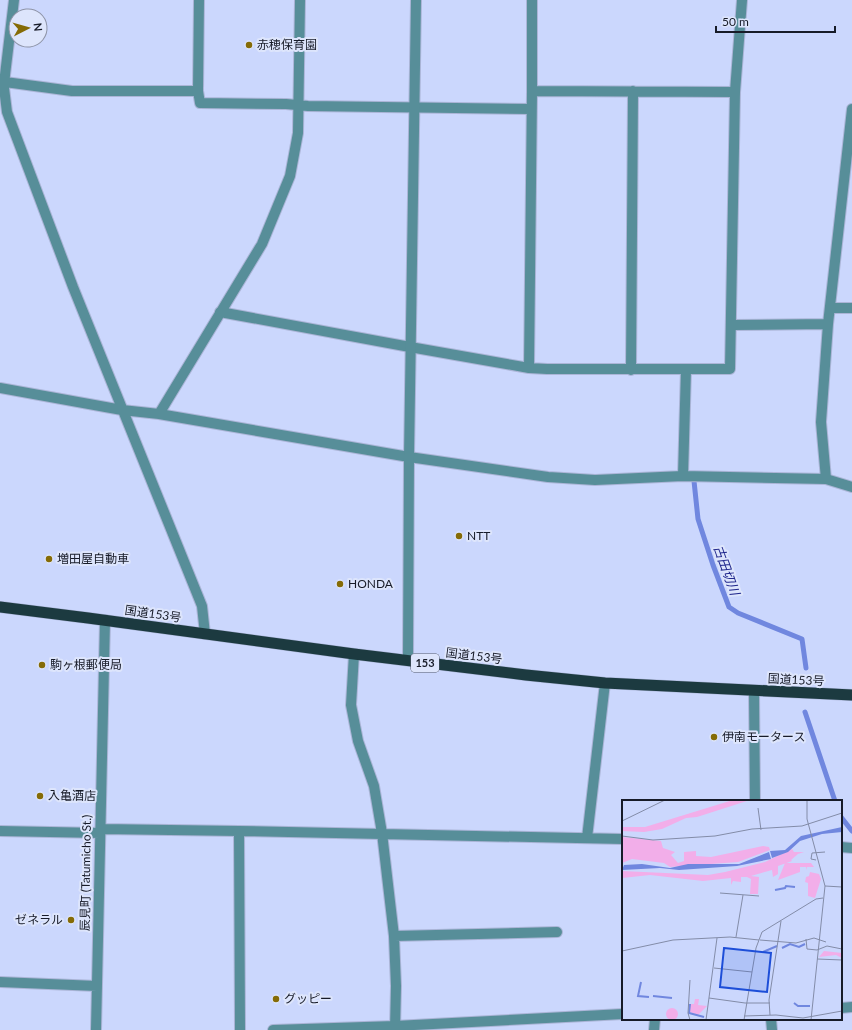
<svg xmlns="http://www.w3.org/2000/svg" width="852" height="1030" viewBox="0 0 852 1030" font-family="Lato,'Noto Sans JP',sans-serif">
	<style>
		.lines { fill: none; stroke-linecap: round; stroke-linejoin: round }
		.stream { stroke: #7087df; stroke-width: 5 }
		.minor-casing { stroke: #abb5d7; stroke-width: 12 }
		.tertiary-casing { stroke: #abb5d7; stroke-width: 12 }
		.trunk-casing { stroke: #abb5d7; stroke-width: 12 }
		.minor { stroke: #578e99; stroke-width: 10 }
		.tertiary { stroke: #578e99; stroke-width: 10 }
		.trunk { stroke: #1c3a40; stroke-width: 11 }
		.poi-dot { fill: #856b06; stroke: #dde5fc; stroke-width: 1.5 }
		.labels { text-anchor: middle; stroke-width: 4; stroke-linejoin: round; paint-order: stroke }
		.shield { fill: #dde5fc; stroke: #525868; stroke-width: 1 }
		.shield-label { font-size: 11px; font-weight: bold; fill: #171b28 }
		.poi-label { font-size: 12px; fill: #171b28; stroke: #dde5fc; text-anchor: start }
		.street-label { font-size: 12px; fill: #171b28; stroke: #dde5fc }
		.water-label { font-size: 13px; font-style: italic; fill: #21288d; stroke: #dde5fc }
		.inset-river { fill: none; stroke: #7087df; stroke-width: 2 }
		.inset-road { fill: none; stroke: #838ca8; stroke-width: 1 }
		.view { fill: #1d4ed8; fill-opacity: 0.15; stroke: #1d4ed8; stroke-width: 2 }
		.inset-edge { fill: none; stroke: #171b28; stroke-width: 2 }
	</style>
	<rect width="100%" height="100%" fill="#cbd7fd"/>
	<g class="lines">
		<!-- stream -->
		<path class="stream" d="M694,481L698,519L713,565L729,607L738,613L802,639L806,668
			M805,712L835,801
			M841,817L852,831"/>
		<defs>
			<path id="minor" d="M14,0L5,75L4,88L7,112L73,287L202,606L205,634
				M199,0L198,91L200,103L286,104L308,106L531,109
				M5,82L72,91H198
				M532,91L735,92
				M830,308H852
				M220,312L410,347L529,368L547,369H730L735,92L742,0
				M732,325L828,324
				M529,368L532,91V0
				M631,370L633,91
				M0,388L122,410L159,414L409,457L548,477L595,480L683,476L826,479L852,487
				M159,414L262,244L290,176L298,133L300,0
				M683,476L686,369
				M826,479L821,422L828,324L852,109
				M354,654L351,705L358,741L374,786L382,833L394,936L396,986L395,1030
				M754,691L755,801
				M101,829L239,831L623,839
				M0,831L100,833
				M239,831L240,1030
				M587,838L605,683
				M841,847L852,848
				M394,936L557,932
				M0,982L97,986
				M841,1008L852,1007
				M771,1019L772,1030
				M96,1030L105,620
				M273,1030L395,1026L623,1014
				M654,1030L655,1019"/>
			<path id="tertiary" d="M408,660L409,457L416,0"/>
			<path id="trunk" d="M0,607L88,618L354,654L526,675L605,683L852,695"/>
		</defs>
		<!-- minor casing -->
		<use href="#minor" class="minor-casing"/>
		<!-- tertiary casing -->
		<use href="#tertiary" class="tertiary-casing"/>
		<!-- trunk casing -->
		<use href="#trunk" class="trunk-casing"/>
		<!-- minor -->
		<use href="#minor" class="minor"/>
		<!-- tertiary -->
		<use href="#tertiary" class="tertiary"/>
		<!-- trunk -->
		<use href="#trunk" class="trunk"/>
	</g>
	<!-- markers -->
	<g class="poi-dot">
		<circle cx="249" cy="45" r="4"/>
		<circle cx="459" cy="536" r="4"/>
		<circle cx="49" cy="559" r="4"/>
		<circle cx="340" cy="584" r="4"/>
		<circle cx="42" cy="665" r="4"/>
		<circle cx="714" cy="737" r="4"/>
		<circle cx="40" cy="796" r="4"/>
		<circle cx="71" cy="920" r="4"/>
		<circle cx="276" cy="999" r="4"/>
	</g>
	<g class="labels">
		<!-- shield labels -->
		<rect class="shield" x="411" y="654" width="28" height="18" rx="3"/>
		<g class="shield-label">
			<text x="425" y="667">153</text>
		</g>
		<!-- poi labels -->
		<g class="poi-label">
			<text x="257" y="49">赤穂保育園</text>
			<text x="467" y="540">NTT</text>
			<text x="57" y="563">増田屋自動車</text>
			<text x="348" y="588">HONDA</text>
			<text x="50" y="669">駒ヶ根郵便局</text>
			<text x="722" y="741">伊南モータース</text>
			<text x="48" y="800">入亀酒店</text>
			<text x="63" y="924" text-anchor="end">ゼネラル</text>
			<text x="284" y="1003">グッピー</text>
		</g>
		<!-- street labels -->
		<g class="street-label">
			<text transform="translate(153 614) rotate(8)" y="4">国道153号</text>
			<text transform="translate(474 656) rotate(7)" y="4">国道153号</text>
			<text transform="translate(796 680) rotate(3)" y="4">国道153号</text>
			<text transform="translate(86 873) rotate(-89)" y="4">辰見町 (Tatumicho St.)</text>
		</g>
		<!-- water labels -->
		<g class="water-label">
			<text transform="translate(727 570) rotate(70)" y="5">古田切川</text>
		</g>
	</g>
	<!-- overview -->
	<g transform="translate(622 800)">
		<rect width="220" height="220" fill="#cbd7fd"/>
		<path d="M111,0H128L75,17L64,18L40,29L22,32L0,31V27H23ZM0,37L39,41L41,48L53,52L49,55L56,63L62,61V52L74,51V56L89,57L141,46L147,47L148,50L116,62L48,67L42,63L10,59L0,63ZM170,49L172,52H182L176,54L169,60L170,61L156,66V74L151,77L150,70L129,76L137,77L136,94H128L129,79L125,77H119V82L111,81L109,85V78L81,81L28,75L0,78V71L86,75L103,72L143,62ZM163,63H189L192,67H185L184,70V67H178V72L156,80ZM188,72L197,74L199,79L193,98L186,96V83L183,82L184,77L187,76ZM202,151L220,153V158L214,155L197,157ZM73,199H77L76,205L85,206L76,215L68,212V204H72ZM44 214a6 6 0 1 1 12 0a6 6 0 1 1-12 0Z" fill="#f2aee9"/>
		<path d="M220,27V32L200,34L178,41L166,52L150,58L148,51L163,50L179,36ZM147,52L149,59L115,66L57,70L38,68L0,70L2,65L20,64L48,68L66,64H117Z" fill="#7087df"/>
		<path class="inset-river" d="M153,90L163,88L164,86L173,87M160,148L168,144L177,147L183,144M141,152L155,146M19,182L16,196L27,197M31,196L50,198M172,203L176,206H188M68,204L67,213L82,217"/>
		<path class="inset-road" d="M185,0V19L203,86L189,220M136,8L139,30M0,21L43,0M0,36L31,40L93,36L130,29L180,26L220,13M194,60L189,59L190,53L203,52M203,86L220,87M98,93L137,96M114,137L121,95M184,139L185,149L195,150L205,146L220,149M138,140L174,143L192,138L204,142M0,151L51,140L108,137L137,140M195,159L220,160M92,168L130,172M87,198L123,203M123,203H148M148,215L147,200L159,121M122,216L154,215L181,218L220,211M68,220L66,213L68,180M84,220L95,138M122,220L134,148L140,132L194,99L201,98"/>
		<path class="view" d="M102,148L149,153L145,192L98,187Z"/>
		<rect width="220" height="220" class="inset-edge"/>
	</g>
	<!-- north arrow -->
	<g transform="translate(28 28) rotate(84)"><circle r="19" fill="#dde5fc" stroke="#8e94a7"/>
	<path d="M0-3L7 15L0 10L-7 15Z" fill="#856b06"/>
	<text y="-6" font-size="11" font-weight="bold" text-anchor="middle" fill="#171b28">N</text>
	</g>
	<!-- scale -->
	<path d="M716 26v6h119v-6" fill="none" stroke="#171b28" stroke-width="2"/>
	<text x="722" y="26" font-size="12" fill="#171b28" stroke="#dde5fc" stroke-width="3" paint-order="stroke">50 m</text>
</svg>
